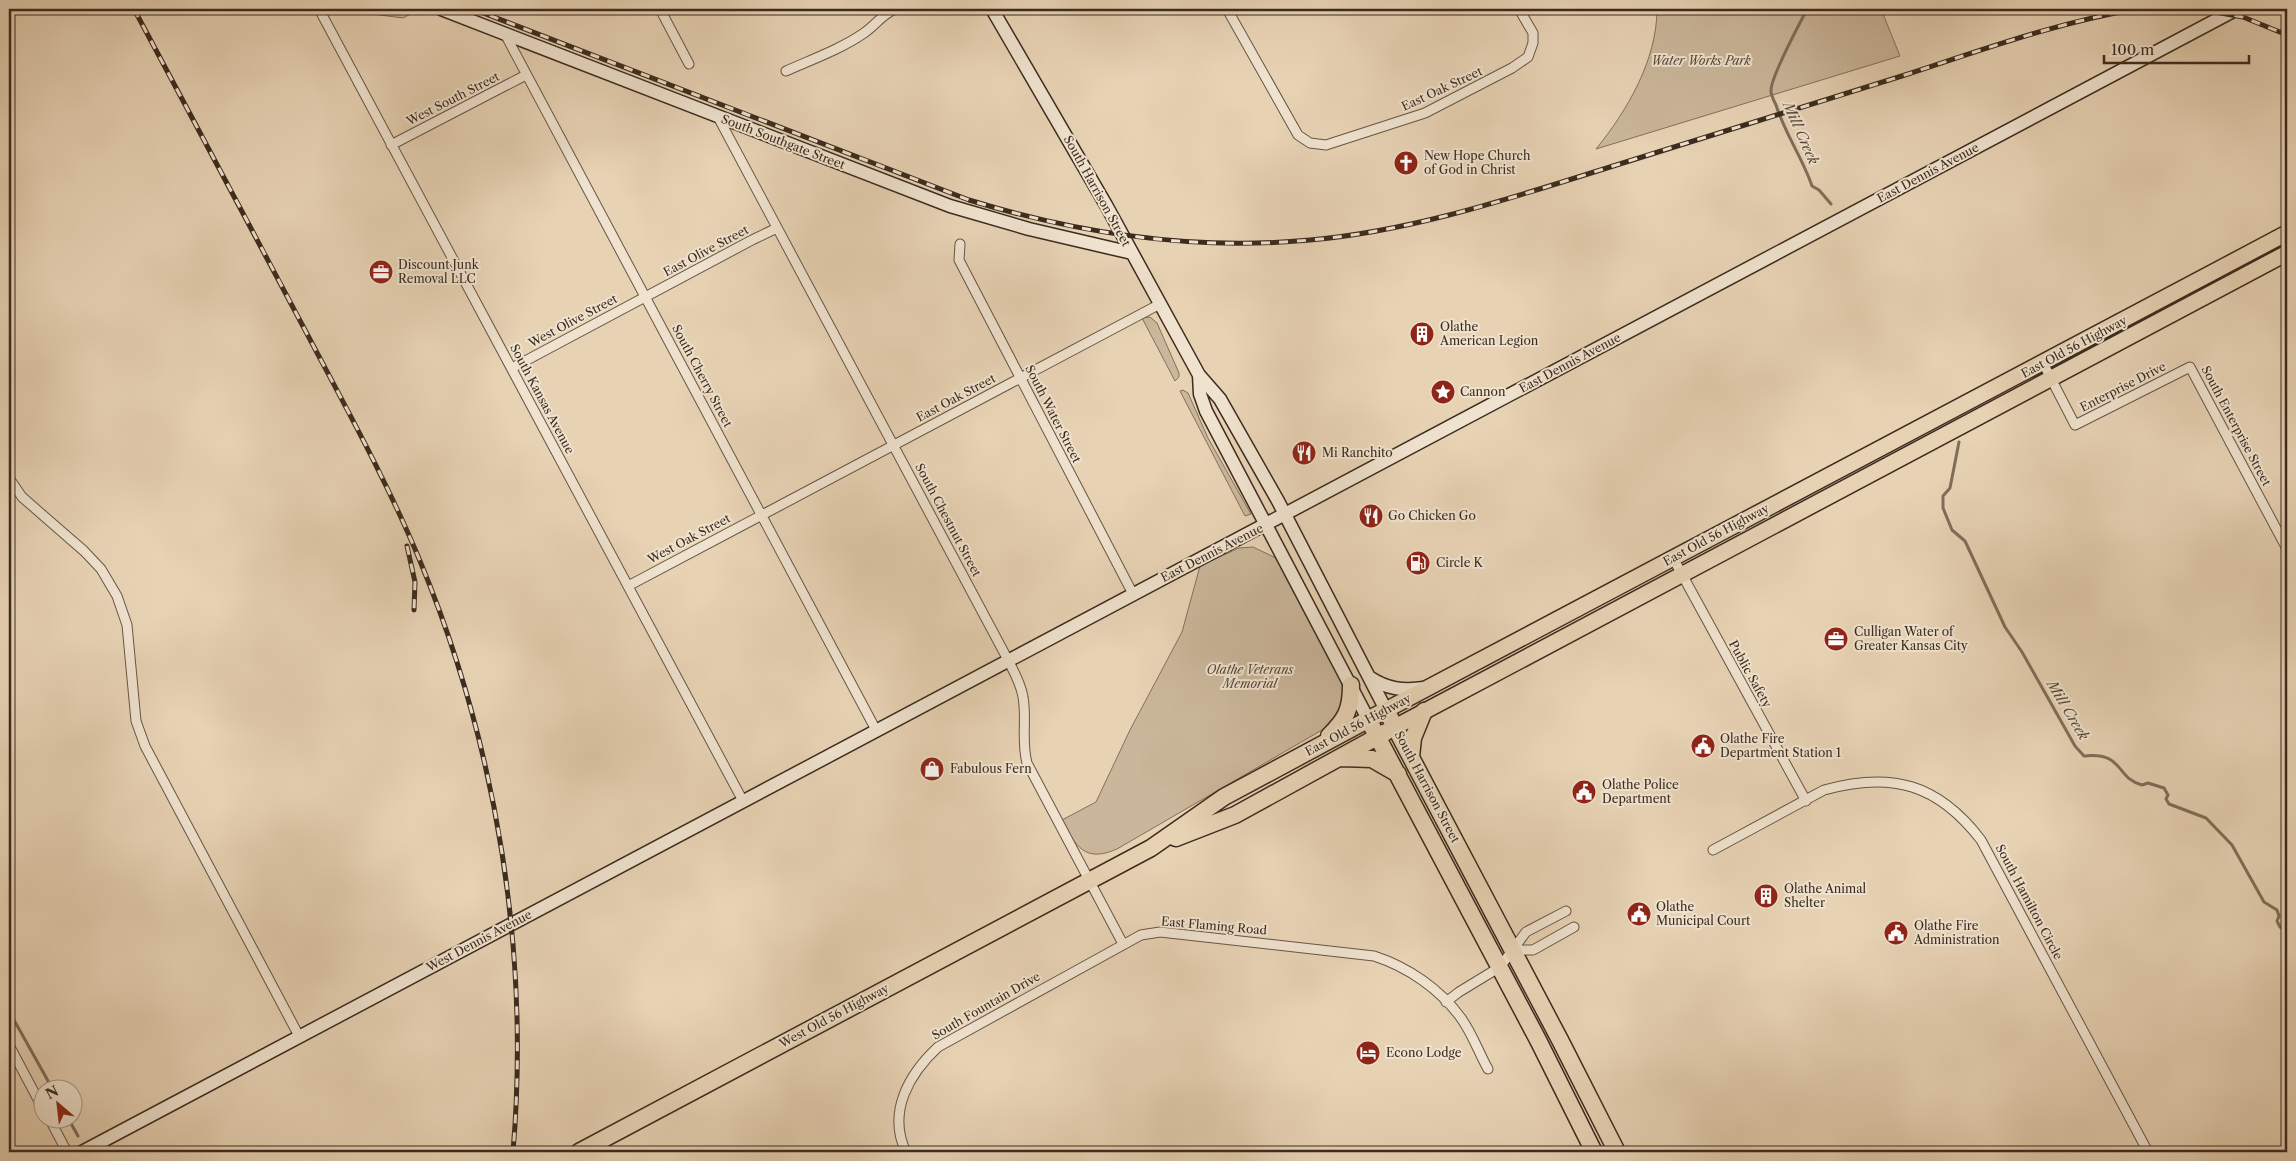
<svg xmlns="http://www.w3.org/2000/svg" width="2296" height="1161" viewBox="0 0 2296 1161" font-family="'Libre Caslon Text',serif">
	<style>
		.green { fill: #cab69a; stroke: #83705c }
		.lines { fill: none; stroke-linecap: round; stroke-linejoin: round }
		.stream { stroke: #806d59; stroke-width: 3 }
		.street-casing { stroke: #675544; stroke-width: 11 }
		.secondary-casing { stroke: #3c2b1e; stroke-width: 15 }
		.primary-casing { stroke: #3c2b1e; stroke-width: 18 }
		.highway-casing { stroke: #3c2b1e; stroke-width: 19 }
		.street { stroke: #efe2ce; stroke-width: 9 }
		.secondary { stroke: #efe2ce; stroke-width: 12 }
		.primary { stroke: #e7d2b4; stroke-width: 15 }
		.highway { stroke: #e7d2b4; stroke-width: 16 }
		.rail-casing { stroke: #3c2b1e; stroke-width: 5 }
		.rail { stroke: #efe2ce; stroke-width: 3; stroke-dasharray: 9; stroke-linecap: butt }
		.labels { text-anchor: middle; stroke-width: 4; stroke-linejoin: round; paint-order: stroke }
		.park-label { font-size: 12px; font-style: italic; fill: #584737; stroke: #efe2ce }
		.street-label { font-size: 12px; fill: #3c2b1e; stroke: #efe2ce }
		.poi-label { font-size: 12px; fill: #3c2b1e; stroke: #efe2ce; text-anchor: start }
		.water-label { font-size: 14px; font-style: italic; fill: #584637; stroke: #efe2ce }
	</style>
	<rect width="100%" height="100%" fill="#e7d2b4"/>
	<filter id="stains"><feTurbulence type="fractalNoise" baseFrequency=".004" numOctaves="4"/><feColorMatrix values="0 0 0 0 .2 0 0 0 0 .09 0 0 0 0 .02 0 0 0 .5 -.17"/></filter>
	<radialGradient id="worn" r=".72"><stop offset=".6" stop-color="#630" stop-opacity="0"/><stop offset="1" stop-color="#630" stop-opacity=".3"/></radialGradient>
	<!-- green -->
	<path class="green" d="M334,9H420L403,18Z
		M1657,9H1881L1900,56L1596,149C1627,111 1657,60 1657,9Z
		M1150,317L1157,323L1179,373V377L1175,381L1142,318Z
		M1183,390L1188,393L1208,438L1251,514L1245,516L1180,391Z
		M1253,547L1280,560L1348,686L1334,723L1117,849C1085,863 1076,847 1062,820L1096,802L1130,730L1182,632L1200,566L1239,548Z"/>
	<g class="lines">
		<!-- stream -->
		<path class="stream" d="M1805,9V13C1798,27 1770,78 1771,91C1771,95 1774,101 1776,105C1785,134 1803,159 1812,186L1819,190L1831,204
			M1959,442L1950,488L1943,496V508L1952,530L1965,541L2005,627L2022,652L2075,746L2084,756C2125,752 2114,777 2142,785L2148,783L2164,788L2168,795L2166,799L2169,804L2206,818L2232,845L2264,902L2277,910L2279,916L2277,921L2280,927L2287,930
			M9,1011L52,1088
			M68,1118L78,1136"/>
		<defs>
			<path id="street" d="M319,9L743,801
				M660,9L689,64
				M1227,9L1298,135L1310,143L1326,145L1425,113L1512,68L1528,57L1533,43V33L1519,9
				M995,13L1004,9
				M505,34L876,730
				M786,71C813,59 841,49 864,33C877,24 880,16 895,9
				M718,117L1008,660C1014,672 1021,684 1023,697C1027,719 1021,741 1027,763L1123,944
				M391,145L526,75
				M960,244L959,260L1133,594
				M2043,363L2075,425L2190,367L2287,549
				M512,368L752,240L777,228
				M9,478L22,497L84,551L101,569L117,596L127,625L136,721L145,746L299,1036
				M1673,558L1806,801
				M628,586L1160,304
				M1713,850L1824,790C1892,771 1938,784 1981,840L2148,1152
				M1513,950H1533L1574,927
				M1446,1002L1459,992L1500,967L1526,932L1566,911
				M9,1045L42,1107
				M49,1118L67,1152
				M906,1152C887,1112 909,1074 938,1047L1141,935L1160,932L1374,956C1408,967 1440,989 1461,1018C1472,1033 1479,1053 1488,1069"/>
			<path id="secondary" d="M441,9L950,206L1029,229L1132,253
				M992,9L1106,205L1199,375L1220,399L1278,501L1386,710
				M1199,375L1200,394L1206,411L1368,719
				M1369,677C1387,689 1403,691 1424,688
				M82,1152L2237,9"/>
			<path id="primary" d="M1386,710L2287,233
				M1395,727L2287,253"/>
			<path id="highway" d="M1368,719L1538,1040L1594,1152
				M1329,736C1346,719 1351,710 1351,685
				M1411,757L1413,738L1424,711
				M1341,758L1372,759L1398,774
				M1176,838L1235,815L1386,732
				M579,1152L1151,848L1224,797L1386,710L1560,1040L1617,1152"/>
		</defs>
		<!-- street casing -->
		<use href="#street" class="street-casing"/>
		<!-- secondary casing -->
		<use href="#secondary" class="secondary-casing"/>
		<!-- primary casing -->
		<use href="#primary" class="primary-casing"/>
		<!-- highway casing -->
		<use href="#highway" class="highway-casing"/>
		<!-- street -->
		<use href="#street" class="street"/>
		<!-- secondary -->
		<use href="#secondary" class="secondary"/>
		<!-- primary -->
		<use href="#primary" class="primary"/>
		<!-- highway -->
		<use href="#highway" class="highway"/>
		<defs>
			<path id="rail" d="M134,9C191,116 248,222 305,330C345,406 387,481 420,561C497,747 530,952 513,1152
				M473,9L969,200C1080,234 1194,251 1310,240C1413,231 1511,198 1610,167C1708,136 1807,106 1905,75C1982,50 2058,22 2138,9
				M2199,9L2243,17L2287,35
				M407,546L415,582L414,610"/>
		</defs>
		<!-- rail casing -->
		<use href="#rail" class="rail-casing"/>
		<!-- rail -->
		<use href="#rail" class="rail"/>
	</g>
	<!-- icons -->
	<defs>
		<symbol id="church-disc" viewBox="-11 -11 22 22"><circle r="9.5" fill="#8f2418" stroke="#efe2ce"/><path d="M-1.2-6h2.4v3.5h3.3v2.4h-3.3V6h-2.4V-.1h-3.3v-2.4h3.3Z" fill="#fff"/></symbol>
		<symbol id="office-disc" viewBox="-11 -11 22 22"><circle r="9.5" fill="#8f2418" stroke="#efe2ce"/><path d="M-6-3h4V-5.5h4V-3h4V5H-6ZM-1-4.5V-3h2v-1.5ZM-6 0V1H6V0Z" fill="#fff"/></symbol>
		<symbol id="building-disc" viewBox="-11 -11 22 22"><circle r="9.5" fill="#8f2418" stroke="#efe2ce"/><path d="M-4-6H4V6H1V3H-1V6H-4ZM-2.5-4.3h1.7v1.8h-1.7ZM.8-4.3h1.7v1.8H.8ZM-2.5-1h1.7V.8h-1.7ZM.8-1h1.7V.8H.8Z" fill="#fff"/></symbol>
		<symbol id="sight-disc" viewBox="-11 -11 22 22"><circle r="9.5" fill="#8f2418" stroke="#efe2ce"/><path d="M0-6L1.8-2.2L6-1.7L2.9 1.2L3.7 5.4L0 3.3L-3.7 5.4L-2.9 1.2L-6-1.7L-1.8-2.2Z" fill="#fff"/></symbol>
		<symbol id="restaurant-disc" viewBox="-11 -11 22 22"><circle r="9.5" fill="#8f2418" stroke="#efe2ce"/><path d="M-5-6h1v4h1v-4h1v4h1v-4h1v5L-1.5 .5V6h-2V.5L-5-1ZM5-6V6H3V1.5H1.5Q1.5-4 5-6Z" fill="#fff"/></symbol>
		<symbol id="fuel-disc" viewBox="-11 -11 22 22"><circle r="9.5" fill="#8f2418" stroke="#efe2ce"/><path d="M-5.5-6h7V0h2V4h1.3V-2.5L3-4.5l.8-.8L6-3V5H2.5V1h-1V6h-7ZM-4.2-4.7v3.2H.2V-4.7Z" fill="#fff"/></symbol>
		<symbol id="civic-disc" viewBox="-11 -11 22 22"><circle r="9.5" fill="#8f2418" stroke="#efe2ce"/><path d="M-.6-6.5H3V-4.5H.6V-3L4-1V1h2V6H-6V1h2V-1L-.6-3ZM-1.2 2.5V6h2.4V2.5Z" fill="#fff"/></symbol>
		<symbol id="shop-disc" viewBox="-11 -11 22 22"><circle r="9.5" fill="#8f2418" stroke="#efe2ce"/><path d="M-5-2.5h2.3a2.7 3.5 0 0 1 5.4 0H5L5.5 6h-11ZM-1.5-2.5h3a1.5 2.3 0 0 0-3 0Z" fill="#fff"/></symbol>
		<symbol id="hotel-disc" viewBox="-11 -11 22 22"><circle r="9.5" fill="#8f2418" stroke="#efe2ce"/><path d="M-6-4.5h1.5V1H6V5H4.5V3h-9V5H-6ZM-4 0a1.8 1.8 0 1 1 3.6 0ZM.5 0V-2.5h3Q6-2.5 6 0Z" fill="#fff"/></symbol>
	</defs>
	<g fill-rule="evenodd">
		<use href="#church-disc" x="1392" y="149" width="28" height="28"/>
		<use href="#office-disc" x="367" y="258" width="28" height="28"/>
		<use href="#building-disc" x="1408" y="320" width="28" height="28"/>
		<use href="#sight-disc" x="1429" y="378" width="28" height="28"/>
		<use href="#restaurant-disc" x="1290" y="439" width="28" height="28"/>
		<use href="#restaurant-disc" x="1357" y="502" width="28" height="28"/>
		<use href="#fuel-disc" x="1404" y="549" width="28" height="28"/>
		<use href="#office-disc" x="1822" y="625" width="28" height="28"/>
		<use href="#civic-disc" x="1689" y="732" width="28" height="28"/>
		<use href="#shop-disc" x="918" y="755" width="28" height="28"/>
		<use href="#civic-disc" x="1570" y="778" width="28" height="28"/>
		<use href="#building-disc" x="1752" y="882" width="28" height="28"/>
		<use href="#civic-disc" x="1625" y="900" width="28" height="28"/>
		<use href="#civic-disc" x="1882" y="919" width="28" height="28"/>
		<use href="#hotel-disc" x="1354" y="1039" width="28" height="28"/>
	</g>
	<g class="labels">
		<!-- park labels -->
		<g class="park-label">
			<text x="1701" y="65">Water Works Park</text>
			<text x="1250" y="674">Olathe Veterans<tspan x="1250" dy="14">Memorial</tspan></text>
		</g>
		<!-- street labels -->
		<g class="street-label">
			<text transform="translate(1442 89) rotate(-25)" y="4">East Oak Street</text>
			<text transform="translate(453 99) rotate(-27)" y="4">West South Street</text>
			<text transform="translate(783 142) rotate(21)" y="4">South Southgate Street</text>
			<text transform="translate(1928 173) rotate(-28)" y="4">East Dennis Avenue</text>
			<text transform="translate(1097 191) rotate(61)" y="4">South Harrison Street</text>
			<text transform="translate(706 251) rotate(-28)" y="4">East Olive Street</text>
			<text transform="translate(573 321) rotate(-28)" y="4">West Olive Street</text>
			<text transform="translate(2074 347) rotate(-28)" y="4">East Old 56 Highway</text>
			<text transform="translate(1570 363) rotate(-28)" y="4">East Dennis Avenue</text>
			<text transform="translate(702 376) rotate(62)" y="4">South Cherry Street</text>
			<text transform="translate(2123 387) rotate(-27)" y="4">Enterprise Drive</text>
			<text transform="translate(956 398) rotate(-28)" y="4">East Oak Street</text>
			<text transform="translate(542 399) rotate(62)" y="4">South Kansas Avenue</text>
			<text transform="translate(1053 414) rotate(63)" y="4">South Water Street</text>
			<text transform="translate(2236 426) rotate(62)" y="4">South Enterprise Street</text>
			<text transform="translate(948 520) rotate(62)" y="4">South Chestnut Street</text>
			<text transform="translate(1716 535) rotate(-28)" y="4">East Old 56 Highway</text>
			<text transform="translate(689 539) rotate(-28)" y="4">West Oak Street</text>
			<text transform="translate(1212 553) rotate(-27)" y="4">East Dennis Avenue</text>
			<text transform="translate(1750 674) rotate(61)" y="4">Public Safety</text>
			<text transform="translate(1358 725) rotate(-28)" y="4">East Old 56 Highway</text>
			<text transform="translate(1427 787) rotate(62)" y="4">South Harrison Street</text>
			<text transform="translate(2029 902) rotate(62)" y="4">South Hamilton Circle</text>
			<text transform="translate(1214 926) rotate(5)" y="4">East Flaming Road</text>
			<text transform="translate(479 941) rotate(-28)" y="4">West Dennis Avenue</text>
			<text transform="translate(986 1006) rotate(-30)" y="4">South Fountain Drive</text>
			<text transform="translate(834 1016) rotate(-28)" y="4">West Old 56 Highway</text>
		</g>
		<!-- poi labels -->
		<g class="poi-label">
			<text x="1424" y="160">New Hope Church<tspan x="1424" dy="14">of God in Christ</tspan></text>
			<text x="398" y="269">Discount Junk<tspan x="398" dy="14">Removal LLC</tspan></text>
			<text x="1440" y="331">Olathe<tspan x="1440" dy="14">American Legion</tspan></text>
			<text x="1460" y="396">Cannon</text>
			<text x="1322" y="457">Mi Ranchito</text>
			<text x="1388" y="520">Go Chicken Go</text>
			<text x="1436" y="567">Circle K</text>
			<text x="1854" y="636">Culligan Water of<tspan x="1854" dy="14">Greater Kansas City</tspan></text>
			<text x="1720" y="743">Olathe Fire<tspan x="1720" dy="14">Department Station 1</tspan></text>
			<text x="950" y="773">Fabulous Fern</text>
			<text x="1602" y="789">Olathe Police<tspan x="1602" dy="14">Department</tspan></text>
			<text x="1784" y="893">Olathe Animal<tspan x="1784" dy="14">Shelter</tspan></text>
			<text x="1656" y="911">Olathe<tspan x="1656" dy="14">Municipal Court</tspan></text>
			<text x="1914" y="930">Olathe Fire<tspan x="1914" dy="14">Administration</tspan></text>
			<text x="1386" y="1057">Econo Lodge</text>
		</g>
		<!-- water labels -->
		<g class="water-label">
			<text transform="translate(1801 133) rotate(66)" y="5">Mill Creek</text>
			<text transform="translate(2068 710) rotate(59)" y="5">Mill Creek</text>
		</g>
	</g>
	<!-- margin -->
	<rect width="2296" height="1161" fill="none" stroke="#e7d2b4" stroke-width="30"/>
	<rect x="10" y="10" width="2276" height="1141" fill="none" stroke="#3c2b1e" stroke-width="2.5"/>
	<rect x="15" y="15" width="2266" height="1131" fill="none" stroke="#3c2b1e"/>
	<!-- north arrow -->
	<g transform="translate(58 1104) rotate(332)"><circle r="24" fill="#efe2ce" stroke="#a79988"/>
	<path d="M0-4L9 19L0 12L-9 19Z" fill="#8f2418"/>
	<text y="-8" font-size="14" font-weight="bold" text-anchor="middle" fill="#3c2b1e">N</text>
	</g>
	<!-- scale -->
	<path d="M2104 55v8h145v-8" fill="none" stroke="#3c2b1e" stroke-width="2.5"/>
	<text x="2111" y="55" font-size="15" fill="#3c2b1e" stroke="#efe2ce" stroke-width="4" paint-order="stroke">100 m</text>
	<rect width="100%" height="100%" filter="url(#stains)"/>
	<rect width="100%" height="100%" fill="url(#worn)"/>
</svg>
